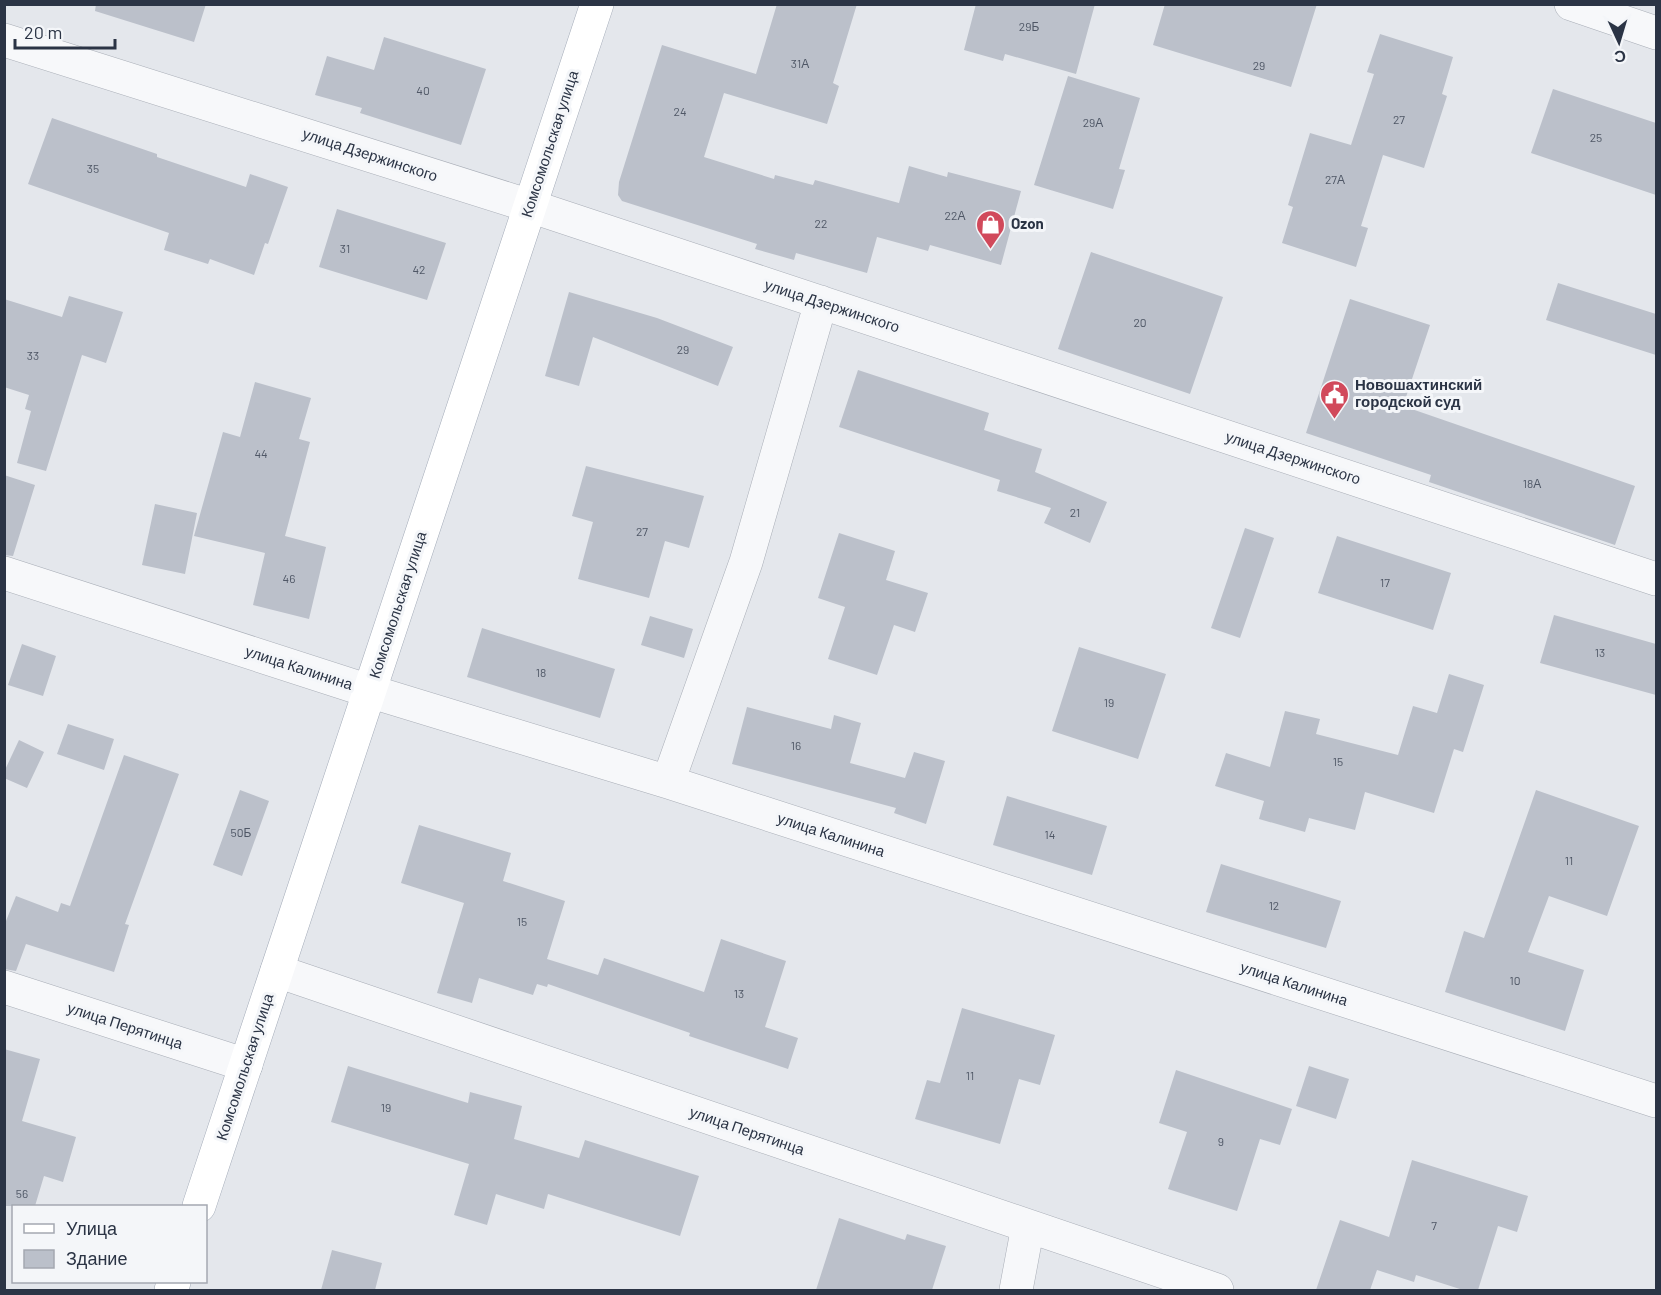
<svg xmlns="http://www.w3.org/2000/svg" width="1661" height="1295" viewBox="0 0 1661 1295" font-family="Barlow,sans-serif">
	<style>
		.building { fill: #bbc0ca }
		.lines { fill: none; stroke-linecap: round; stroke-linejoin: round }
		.minor-casing { stroke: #a9aeb7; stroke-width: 34 }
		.major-casing { stroke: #a3abb8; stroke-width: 34 }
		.minor { stroke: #f7f8fa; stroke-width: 33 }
		.major { stroke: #fff; stroke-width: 33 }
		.labels { text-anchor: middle; stroke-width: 6; stroke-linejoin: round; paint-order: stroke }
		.number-label { font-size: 12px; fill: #4f5766 }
		.street-label { font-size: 15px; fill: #2b3445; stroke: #f4f6f9 }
		.poi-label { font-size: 15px; font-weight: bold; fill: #2b3445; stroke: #f4f6f9; text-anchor: start }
	</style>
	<rect width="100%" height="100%" fill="#e4e7ec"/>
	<!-- building -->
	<path class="building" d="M96,4H206L194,42L95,11Z
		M777,4H857L833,83L839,86L827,124L724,93L704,157L774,179L775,175L813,185L815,180L899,203L909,166L947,177L948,172L1021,191L1001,265L930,245L928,251L877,237L867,273L796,253L794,260L755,249L757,244L622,201L618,195L619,182L662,45L756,74Z
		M976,4H1095L1076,74L1005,54L1003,61L964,50Z
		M1165,4H1317L1291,87L1153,45Z
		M1380,34L1453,57L1442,94L1447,96L1424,168L1383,155L1361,226L1368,228L1356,267L1282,243L1293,207L1288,205L1310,133L1351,145L1374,74L1367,72Z
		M384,37L486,69L461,145L360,113L362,108L315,95L327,56L374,70Z
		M1068,76L1140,98L1119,169L1125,170L1113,209L1034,185Z
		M1553,89L1656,123V195L1531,153Z
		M52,118L157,154V157L246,187L250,174L288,187L268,244L265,243L254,275L210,259L208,264L164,250L169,233L28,184Z
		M337,209L446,243L427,300L319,267Z
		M1091,252L1223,297L1190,394L1058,349Z
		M1558,283L1656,314V355L1546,320Z
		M569,292L657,318L733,347L718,386L593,337L579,386L545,376Z
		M69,296L123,312L106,363L82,355L46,471L17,463L31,411L25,409L29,395L4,387V299L62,317Z
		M1350,299L1430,325L1403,406L1635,486L1615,545L1429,482L1431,475L1306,433Z
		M858,370L989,413L984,430L1042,449L1035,472L1107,502L1090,543L1044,523L1051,508L997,491L1000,480L839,427Z
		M255,382L311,398L299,439L310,442L285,536L326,547L309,619L253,605L265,553L194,536L223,432L240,437Z
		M586,466L704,496L689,548L665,541L649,598L578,579L593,522L572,516Z
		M4,475L35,485L13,556L4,555Z
		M155,504L197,513L185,574L142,565Z
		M1245,528L1274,538L1240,638L1211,628Z
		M839,533L895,551L886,580L928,593L915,632L894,625L877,675L828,659L845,607L818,598Z
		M1337,536L1451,573L1433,630L1318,593Z
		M1554,615L1656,644V695L1540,663Z
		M650,616L693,629L684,658L641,645Z
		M482,628L615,669L600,718L467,677Z
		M22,644L56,656L43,696L8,685Z
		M1079,647L1166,674L1138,759L1052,731Z
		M1449,674L1484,685L1463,752L1454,749L1434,813L1365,792L1355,830L1309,818L1305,832L1259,819L1264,801L1215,786L1226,753L1270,767L1285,711L1320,719L1316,734L1398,755L1413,706L1437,713Z
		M747,707L831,729L834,715L861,723L850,763L905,778L914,752L945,761L926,824L894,813L896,808L732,764Z
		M68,724L114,739L104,770L57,754Z
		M19,740L44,752L27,788L4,778V772Z
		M124,755L179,774L125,924L129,925L114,972L26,944L16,971L4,969V926L16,896L58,912L61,903L70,906Z
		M240,790L269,801L242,876L213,865Z
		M1536,790L1639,826L1607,916L1549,896L1528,952L1584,970L1565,1031L1445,992L1464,931L1484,938Z
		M1007,796L1107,826L1092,875L993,845Z
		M419,825L511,853L503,881L565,901L547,959L598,975L604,958L704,992L721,939L786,961L765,1027L798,1038L788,1069L689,1036L690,1033L548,984L547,987L537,984L533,995L479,978L472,1003L437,993L464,903L401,883Z
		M1221,864L1341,901L1326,948L1206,912Z
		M962,1008L1055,1035L1040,1085L1019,1079L1000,1144L915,1119L927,1080L940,1083Z
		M4,1049L40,1059L22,1121L76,1137L63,1182L44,1176L35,1206H4Z
		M348,1066L468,1103L470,1092L522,1106L514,1139L579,1158L585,1140L699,1176L680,1236L548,1194L544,1209L496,1194L487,1225L454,1215L469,1164L331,1122Z
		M1309,1066L1349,1079L1336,1119L1296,1106Z
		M1176,1070L1292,1109L1280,1145L1260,1139L1237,1211L1168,1189L1187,1132L1159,1123Z
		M1412,1160L1528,1196L1517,1232L1498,1226L1478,1290H1463L1416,1275L1414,1282L1377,1270L1370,1290H1316L1340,1220L1389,1237Z
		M839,1218L905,1240L907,1234L946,1246L932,1290H816Z
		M332,1250L382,1263L375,1290H321Z"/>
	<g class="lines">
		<defs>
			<path id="minor" d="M1571,4L1656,33
				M4,40L530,206L1656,579
				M4,573L369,691L668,782L1656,1101
				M668,782L746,562L821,302
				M277,971L1217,1290
				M4,987L246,1065
				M1016,1290L1028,1226"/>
			<path id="major" d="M199,1206L597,4
				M171,1290L174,1282"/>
		</defs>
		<!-- minor casing -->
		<use href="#minor" class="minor-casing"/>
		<!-- major casing -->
		<use href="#major" class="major-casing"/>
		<!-- minor -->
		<use href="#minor" class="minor"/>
		<!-- major -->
		<use href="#major" class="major"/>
	</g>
	<!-- icons -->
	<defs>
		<symbol id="shop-pin" viewBox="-11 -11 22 30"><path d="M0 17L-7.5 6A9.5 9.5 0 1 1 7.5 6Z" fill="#d1495b" stroke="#f4f6f9"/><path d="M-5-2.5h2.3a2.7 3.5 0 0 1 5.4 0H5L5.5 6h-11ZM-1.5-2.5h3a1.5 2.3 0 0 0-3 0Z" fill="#fff"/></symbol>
		<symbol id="civic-pin" viewBox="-11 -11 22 30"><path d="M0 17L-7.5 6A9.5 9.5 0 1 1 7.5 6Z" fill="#d1495b" stroke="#f4f6f9"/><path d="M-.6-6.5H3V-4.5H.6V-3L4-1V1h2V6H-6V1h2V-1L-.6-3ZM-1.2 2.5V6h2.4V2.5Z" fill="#fff"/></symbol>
	</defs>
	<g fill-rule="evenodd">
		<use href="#shop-pin" x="974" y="208" width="33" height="45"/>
		<use href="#civic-pin" x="1318" y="378" width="33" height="45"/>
	</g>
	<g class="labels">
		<!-- number labels -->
		<g class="number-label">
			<text x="1029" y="31">29Б</text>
			<text x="800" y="68">31А</text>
			<text x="1259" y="70">29</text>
			<text x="423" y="95">40</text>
			<text x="680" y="116">24</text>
			<text x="1399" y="124">27</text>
			<text x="1093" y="127">29А</text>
			<text x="1596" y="142">25</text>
			<text x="93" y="173">35</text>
			<text x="1335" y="184">27А</text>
			<text x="955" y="220">22А</text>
			<text x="821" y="228">22</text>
			<text x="345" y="253">31</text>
			<text x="419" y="274">42</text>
			<text x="1140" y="327">20</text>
			<text x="683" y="354">29</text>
			<text x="33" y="360">33</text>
			<text x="261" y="458">44</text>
			<text x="1532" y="488">18А</text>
			<text x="1075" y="517">21</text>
			<text x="642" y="536">27</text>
			<text x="289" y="583">46</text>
			<text x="1385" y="587">17</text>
			<text x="1600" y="657">13</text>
			<text x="541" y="677">18</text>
			<text x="1109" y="707">19</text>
			<text x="796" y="750">16</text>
			<text x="1338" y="766">15</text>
			<text x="241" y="837">50Б</text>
			<text x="1050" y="839">14</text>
			<text x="1569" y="865">11</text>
			<text x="1274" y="910">12</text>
			<text x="522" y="926">15</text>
			<text x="1515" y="985">10</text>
			<text x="739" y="998">13</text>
			<text x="970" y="1080">11</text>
			<text x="386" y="1112">19</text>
			<text x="1221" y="1146">9</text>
			<text x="22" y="1198">56</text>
			<text x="1434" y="1230">7</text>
		</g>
		<!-- street labels -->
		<g class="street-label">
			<text transform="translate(550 144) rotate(-72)" y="5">Комсомольская улица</text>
			<text transform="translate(370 155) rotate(18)" y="5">улица Дзержинского</text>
			<text transform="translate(832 306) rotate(18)" y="5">улица Дзержинского</text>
			<text transform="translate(1293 458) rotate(18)" y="5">улица Дзержинского</text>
			<text transform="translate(398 605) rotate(-72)" y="5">Комсомольская улица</text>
			<text transform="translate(299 668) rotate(18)" y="5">улица Калинина</text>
			<text transform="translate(831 835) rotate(18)" y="5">улица Калинина</text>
			<text transform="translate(1294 984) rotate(18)" y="5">улица Калинина</text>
			<text transform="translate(125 1026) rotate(18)" y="5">улица Перятинца</text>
			<text transform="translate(245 1067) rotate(-72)" y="5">Комсомольская улица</text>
			<text transform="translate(747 1131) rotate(19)" y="5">улица Перятинца</text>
		</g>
		<!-- poi labels -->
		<g class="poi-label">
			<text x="1011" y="229">Ozon</text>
			<text x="1355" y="390">Новошахтинский<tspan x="1355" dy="17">городской суд</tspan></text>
		</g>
	</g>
	<!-- border -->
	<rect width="1661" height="1295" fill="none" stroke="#2b3445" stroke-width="12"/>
	<!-- legend -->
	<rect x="12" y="1205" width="195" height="78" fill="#f4f6f9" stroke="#a4a8b1" stroke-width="1.5"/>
	<rect x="24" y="1224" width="30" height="9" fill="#ffffff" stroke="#a4a8b1" stroke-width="1.5"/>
	<text x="66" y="1235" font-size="18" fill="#2b3445">Улица</text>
	<rect x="24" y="1250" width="30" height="18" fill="#bbc0ca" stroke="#a4a8b1" stroke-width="1.5"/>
	<text x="66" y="1265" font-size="18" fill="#2b3445">Здание</text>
	<!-- north arrow -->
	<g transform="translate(1619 42) rotate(176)" stroke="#f4f6f9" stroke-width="4.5" paint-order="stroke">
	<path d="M0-4.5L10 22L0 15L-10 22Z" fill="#2b3445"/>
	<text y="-9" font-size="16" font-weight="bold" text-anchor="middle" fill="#2b3445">С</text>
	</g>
	<!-- scale -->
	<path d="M15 39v9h100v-9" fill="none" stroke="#2b3445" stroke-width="3"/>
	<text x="24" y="39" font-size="18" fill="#2b3445" stroke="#f4f6f9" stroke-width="4.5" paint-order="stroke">20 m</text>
</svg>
